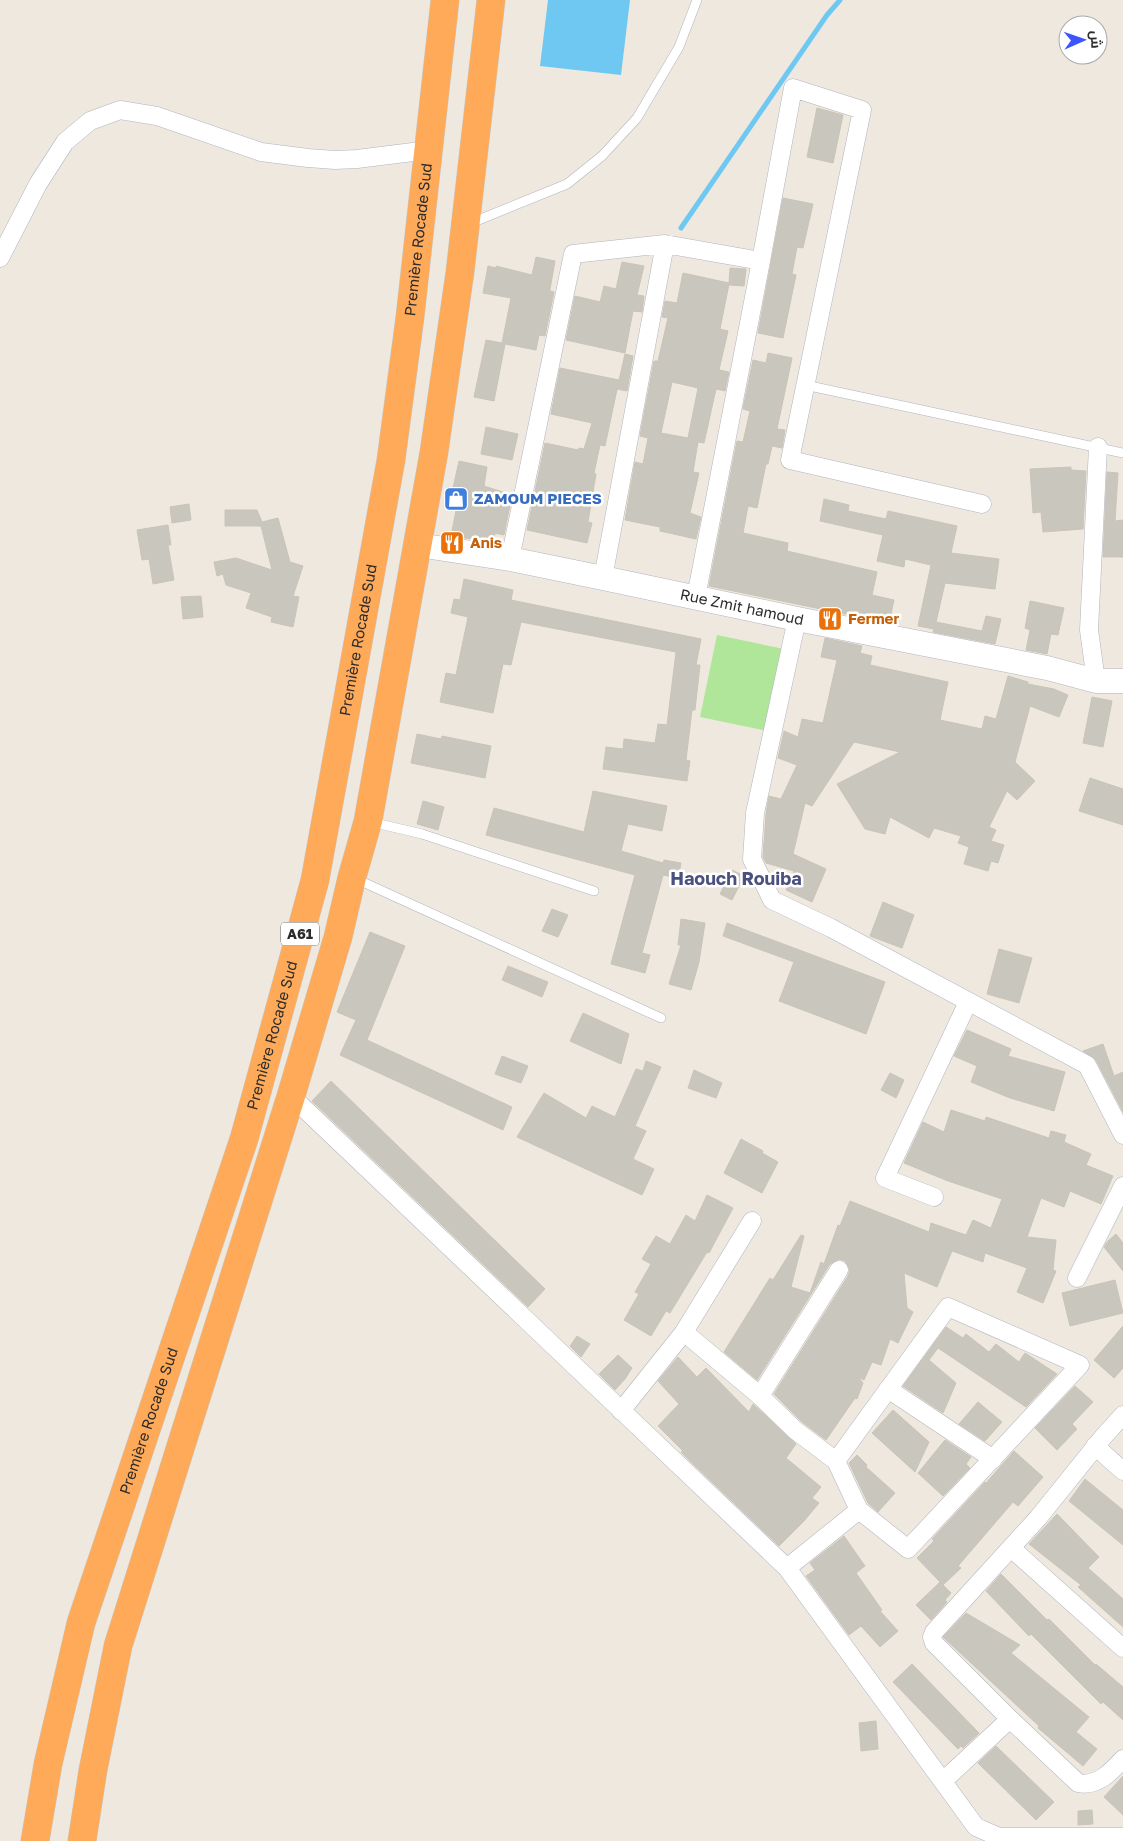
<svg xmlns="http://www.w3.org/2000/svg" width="1123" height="1841" viewBox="0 0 1123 1841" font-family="'Golos Text',Cairo,sans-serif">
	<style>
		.green { fill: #afe69a }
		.water { fill: #6fc8f2 }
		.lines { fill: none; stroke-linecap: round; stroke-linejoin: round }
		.stream { stroke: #6fc8f2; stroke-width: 5 }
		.building { fill: #c9c6bd; stroke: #cac4b8; fill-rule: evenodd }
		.lane-casing { stroke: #b2b4c0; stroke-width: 10 }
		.street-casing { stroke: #b2b4c0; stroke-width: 19 }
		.secondary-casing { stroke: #b2b4c0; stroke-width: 25 }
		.highway-casing { stroke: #c8c8c8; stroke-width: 29 }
		.lane { stroke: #fff; stroke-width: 9 }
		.street { stroke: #fff; stroke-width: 18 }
		.secondary { stroke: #fff; stroke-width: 24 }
		.highway { stroke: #ffaa58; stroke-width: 28 }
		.labels { text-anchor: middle; stroke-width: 5; stroke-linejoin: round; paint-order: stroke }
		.shield { fill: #fff; stroke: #6b6b6b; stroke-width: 1 }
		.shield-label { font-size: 14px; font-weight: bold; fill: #2c2c2c }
		.street-label { font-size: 15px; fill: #2c2c2c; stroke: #fff }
		.shop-label { font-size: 15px; font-weight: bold; fill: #366cbe; stroke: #fff; text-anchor: start }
		.food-label { font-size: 15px; font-weight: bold; fill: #c56008; stroke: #fff; text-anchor: start }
		.quarter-label { font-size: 18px; font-weight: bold; fill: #4b517f; stroke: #fff }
	</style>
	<rect width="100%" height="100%" fill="#eee8de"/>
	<!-- green -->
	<path class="green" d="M717,635L784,649L767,731L700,717Z"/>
	<!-- water -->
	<path class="water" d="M548,0H630L621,75L540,66Z"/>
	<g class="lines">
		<!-- stream -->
		<path class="stream" d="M681,228L827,15L840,0"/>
	</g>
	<!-- building -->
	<path class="building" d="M817,108L843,115L833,163L807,157Z
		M783,198L813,204L803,248L797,247L792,274L796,275L783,338L758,333Z
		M536,257L555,261L550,289V291L554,292L545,336L539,335L536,350L505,344L494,401L474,397L486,340L502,343L511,298L483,293L488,266L496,268V266L532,275Z
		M622,262L644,266L637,295L644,296L642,312L633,311L625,353L566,340L575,296L600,302L604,286L616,289Z
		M730,268L746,269L744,286L729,285V284L720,329L728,331L719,370L729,372L725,391L716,389L704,443L698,442L693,472L699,473L690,513L701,517L696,539L660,531V527L625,520L635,462L643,464L648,438L640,436L654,361H658L668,318L662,317L665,301L677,303L683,273L729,283ZM672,382L698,388L688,438L661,433Z
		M768,353L792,358L777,429L785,430L782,448L772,446L768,464H766L757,508L748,506L743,533L788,543L787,551L877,572L872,595L894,600L889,623L709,586L737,441L743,442L750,411L743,409L753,360L766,363Z
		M625,354L633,356L627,391L617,389Z
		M560,368L619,380L605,446L600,445L594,473L596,474L588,522L592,523L587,543L527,530L545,443L578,450L579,448L584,449L592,423L551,414Z
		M486,427L518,434L512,460L481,454Z
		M459,461L487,467L484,486L512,495L504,535L495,533L493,542L451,536L460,490L453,488Z
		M1071,467V470L1086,471L1083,529L1043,532L1041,512L1033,513L1030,469Z
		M1107,472L1118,473L1115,521L1123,520V557H1103Z
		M824,499L849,505L848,511L886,519L888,511L957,526L951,553L999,559L995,589L945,583L936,622L982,631L986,616L1001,619L995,644L933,632L934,629L918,626L931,565L905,559L904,567L877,561L883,535L820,521Z
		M189,504L191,520L172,523L170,507Z
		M225,510H257L262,522L278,518L290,562L303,566L293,596L299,597L293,627L271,622L272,617L246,608L251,593L226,585L223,574L217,576L214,562L236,558L272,570L261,526H225Z
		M168,525L171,545H168L174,580L153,584L149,559L142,560L137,530Z
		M464,579L513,590L511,600L701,639L696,665H700L695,710H692L686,760L690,761L687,781L603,769L606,747L623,749L624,739L655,743L658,724L667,725L676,652L521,622L511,665L503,664L493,713L440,702L446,673L456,675L468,617L451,613L454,599L460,600Z
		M201,596L203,617L183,619L181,597Z
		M1030,601L1064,608L1058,635L1051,634L1047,654L1026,650L1030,630L1025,628Z
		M825,638L862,646L860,653L872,656L870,665L948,682L940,720L982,729L985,716L996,719L1008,676L1028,682V684L1054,689L1068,695L1059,717L1030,706L1015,762L1035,781L1017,800L1007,791L989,827L996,830L991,841L1004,845L998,863L991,861L988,871L964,864L969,847L958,843L961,836L934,828L929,838L890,817L885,834L865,829L837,784L900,752L854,742L812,806L805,803L793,854L826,869L812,902L786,890L794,871L766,863L763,857L766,814L769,796L781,799L797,765L778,758L784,731L798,737L802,719L823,723L837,660L821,657Z
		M1092,697L1112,701L1103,747L1083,743Z
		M417,734L441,739L442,736L491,746L485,778L411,763Z
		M1090,778L1123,789V825L1079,811Z
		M593,791L667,806L662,831L628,824L621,851L663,863L664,860L681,863L678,878L663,875L642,953L650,955L645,973L611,964L635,875L486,835L494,808L584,832Z
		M423,801L444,807L438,830L417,824Z
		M732,870L744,876L732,900L720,894Z
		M883,902L914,915L902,948L870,936Z
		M552,909L568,915L558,937L542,931Z
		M681,919L705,923L699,962L691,990L669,984L681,945H678Z
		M727,923L885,982L866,1034L779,1001L794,962L723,936Z
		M370,932L405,946L367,1040L512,1107L503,1130L340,1055L356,1020L337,1012Z
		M999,949L1032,958L1019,1003L987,994Z
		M508,966L548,982L542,997L502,980Z
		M583,1013L629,1034L621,1064L570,1041Z
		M967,1030L1011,1049L1008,1056L1065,1072L1054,1111L1010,1098L971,1082L977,1066L954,1056Z
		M1103,1044L1114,1076L1123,1072V1112L1096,1060L1083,1051Z
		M502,1056L528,1066L521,1083L495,1074Z
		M646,1061L661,1067L635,1126L646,1131L633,1159L654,1169L642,1195L517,1137L544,1093L586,1118L592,1106L615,1117L636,1069L643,1071Z
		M694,1070L722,1083L716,1098L688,1088Z
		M890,1073L904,1080L896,1098L881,1090Z
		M331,1081L545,1289L528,1307L312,1101Z
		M951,1110L985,1121L986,1117L1049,1138L1051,1131L1066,1135L1064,1142L1091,1154L1086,1165L1113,1176L1101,1204L1070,1191L1064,1207L1041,1198L1027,1237L1056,1240L1053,1270L1056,1271L1043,1303L1017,1292L1027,1268L985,1253L983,1262L952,1251L937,1287L904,1273L907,1308L913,1312L898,1343L890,1339L881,1365L872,1362L864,1380L858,1377L863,1383L857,1399L855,1398L826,1440L802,1422L774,1394L848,1276L850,1270L845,1261L839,1259L830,1264L757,1380L724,1352L770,1278L773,1280L801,1235L804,1236L791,1287L810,1293L821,1262L824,1264L838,1225L840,1226L850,1201L929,1232L931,1223L966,1235L973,1220L991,1228L1002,1199L948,1181L904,1163L923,1122L944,1132Z
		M741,1139L763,1151L762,1153L778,1162L762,1193L724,1173Z
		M707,1195L733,1208L709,1253L707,1252L670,1313L666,1311L651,1336L624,1320L639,1294L635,1292L651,1264L642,1259L656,1236L670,1244L686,1215L695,1221Z
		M1116,1234L1123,1243V1271L1104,1247L1108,1241Z
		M1115,1280L1123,1313L1070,1326L1062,1293Z
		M1123,1326V1368L1114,1378L1094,1360Z
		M946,1327L963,1338L966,1334L989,1352L996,1344L1019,1362L1025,1353L1057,1374L1026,1407L938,1348L929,1360L956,1383L943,1413L903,1386Z
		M577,1336L590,1344L581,1357L570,1346Z
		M618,1355L632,1368L625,1379L615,1390L599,1374Z
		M678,1357L697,1377L706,1368L749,1412L753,1404L796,1444L786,1458L821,1487L812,1498L819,1503L804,1521L779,1546L692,1463L681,1452L683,1451L658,1426L679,1404L658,1381Z
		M1075,1386L1093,1402L1072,1424L1077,1429L1057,1450L1035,1428Z
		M978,1402L1002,1422L985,1441L959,1424Z
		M893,1410L929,1442L915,1472L872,1433Z
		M945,1440L971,1457L966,1464L970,1468L943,1496L918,1473Z
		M1014,1451L1043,1477L1018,1506L1013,1502L958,1566L961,1568L943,1585L951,1593L945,1600L947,1602L931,1620L916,1605L940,1582L917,1558L934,1541L932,1539L985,1482L986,1483Z
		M857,1455L867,1465L866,1467L895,1493L878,1512L868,1503L849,1463Z
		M1085,1479L1123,1510V1545L1069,1501Z
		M1057,1514L1099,1557L1088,1568L1123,1599V1627L1078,1587L1081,1585L1029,1544Z
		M844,1536L865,1566L856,1573L882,1610L880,1611L898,1631L880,1647L861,1626L849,1635L806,1576L815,1570L810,1563Z
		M1001,1574L1047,1620L1049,1619L1095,1665L1096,1664L1123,1687V1720L1103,1702L1101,1704L1031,1634L1029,1636L986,1591Z
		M966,1613L1020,1645L1011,1653L1089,1717L1076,1732L1097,1749L1083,1766L1038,1728L1039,1726L943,1637Z
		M912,1664L979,1733L963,1748L961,1746L958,1749L893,1682Z
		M876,1721L878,1749L861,1751L859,1723Z
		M996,1746L1054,1802L1036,1820L978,1763Z
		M1123,1776V1815L1104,1797Z
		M1092,1810L1093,1824L1078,1825V1811Z"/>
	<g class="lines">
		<defs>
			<path id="lane" d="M471,223L567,184L602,156L637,118L679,47L697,0
				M805,385L1123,453
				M371,822L422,834L594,891
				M354,878L661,1018"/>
			<path id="street" d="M665,244L761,261L696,597
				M0,258L38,184L65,142L90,121L120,110L157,116L261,152L308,158L335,160L357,159L429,150
				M761,261L793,88L862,110L790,460L982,504
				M510,559L573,254L665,244L603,578
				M797,619L755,813L752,859L772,900L831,928L1087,1065L1123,1135
				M1096,681L1089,630L1098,447
				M291,1096L787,1568L976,1827L999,1837H1123
				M934,1197L885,1178L968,1002
				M1077,1278L1123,1186
				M684,1332L752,1221
				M888,1389L993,1459
				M760,1396L795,1430L836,1461L948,1307L1080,1365L908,1549L859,1510L787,1568
				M621,1411L684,1332L760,1396L839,1270
				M1123,1415L1104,1436L1038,1518L934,1632L932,1637L934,1643L1010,1719L1078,1783C1097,1787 1111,1772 1123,1759
				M1095,1446L1123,1471
				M836,1461L859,1510
				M1011,1548L1123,1648
				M943,1781L1010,1719"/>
			<g id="secondary">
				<path id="s1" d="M418,545L510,559L603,578L797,619L1047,668L1096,681H1123"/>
			</g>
			<g id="highway">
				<path id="s2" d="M35,1841L48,1764L81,1623L244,1139L315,880L391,460L410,317L445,0"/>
				<path d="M82,1841L93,1770L118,1646L291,1096L338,937L352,877L368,821L434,452L460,272L491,0"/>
			</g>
		</defs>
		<!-- lane casing -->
		<use href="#lane" class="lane-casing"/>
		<!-- street casing -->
		<use href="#street" class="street-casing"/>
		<!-- secondary casing -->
		<use href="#secondary" class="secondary-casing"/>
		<!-- highway casing -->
		<use href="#highway" class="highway-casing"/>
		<!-- lane -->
		<use href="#lane" class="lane"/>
		<!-- street -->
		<use href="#street" class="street"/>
		<!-- secondary -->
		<use href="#secondary" class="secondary"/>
		<!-- highway -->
		<use href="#highway" class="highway"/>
	</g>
	<!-- icons -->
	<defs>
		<symbol id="shop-square" viewBox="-11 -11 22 22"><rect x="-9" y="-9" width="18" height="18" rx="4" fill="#3f7fe0" stroke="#fff"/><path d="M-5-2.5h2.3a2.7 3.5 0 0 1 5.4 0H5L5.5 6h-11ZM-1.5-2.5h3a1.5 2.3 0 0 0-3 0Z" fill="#fff"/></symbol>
		<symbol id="restaurant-square" viewBox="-11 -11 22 22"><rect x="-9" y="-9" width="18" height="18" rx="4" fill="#e8710a" stroke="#fff"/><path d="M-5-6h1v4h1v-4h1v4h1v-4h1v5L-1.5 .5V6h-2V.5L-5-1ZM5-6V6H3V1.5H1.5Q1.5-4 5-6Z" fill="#fff"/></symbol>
	</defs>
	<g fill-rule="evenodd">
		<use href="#shop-square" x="442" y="485" width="28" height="28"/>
		<use href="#restaurant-square" x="438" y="529" width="28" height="28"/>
		<use href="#restaurant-square" x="816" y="605" width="28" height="28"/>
	</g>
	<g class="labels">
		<!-- shield labels -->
		<rect class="shield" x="281" y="922.5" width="38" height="23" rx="4"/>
		<g class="shield-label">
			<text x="300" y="939">A61</text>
		</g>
		<!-- street labels -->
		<g class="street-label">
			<text dy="5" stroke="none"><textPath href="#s2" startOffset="1651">Première Rocade Sud</textPath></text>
			<text dy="5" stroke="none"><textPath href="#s1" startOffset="330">Rue Zmit hamoud</textPath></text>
			<text dy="5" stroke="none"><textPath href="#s2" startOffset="1246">Première Rocade Sud</textPath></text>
			<text dy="5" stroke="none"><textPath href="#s2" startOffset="841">Première Rocade Sud</textPath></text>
			<text dy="5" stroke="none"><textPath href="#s2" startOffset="436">Première Rocade Sud</textPath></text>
		</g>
		<!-- shop labels -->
		<g class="shop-label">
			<text x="474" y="504">ZAMOUM PIECES</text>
		</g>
		<!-- food labels -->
		<g class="food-label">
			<text x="470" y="548">Anis</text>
			<text x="848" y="624">Fermer</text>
		</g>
		<!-- quarter labels -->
		<g class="quarter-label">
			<text x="736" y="885">Haouch Rouiba</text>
		</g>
	</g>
	<!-- north arrow -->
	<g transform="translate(1083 40) rotate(88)"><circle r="24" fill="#ffffff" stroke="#ababab"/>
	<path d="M0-4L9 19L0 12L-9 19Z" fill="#3b54fe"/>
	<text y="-8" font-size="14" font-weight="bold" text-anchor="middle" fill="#2c2c2c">ش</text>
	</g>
</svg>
